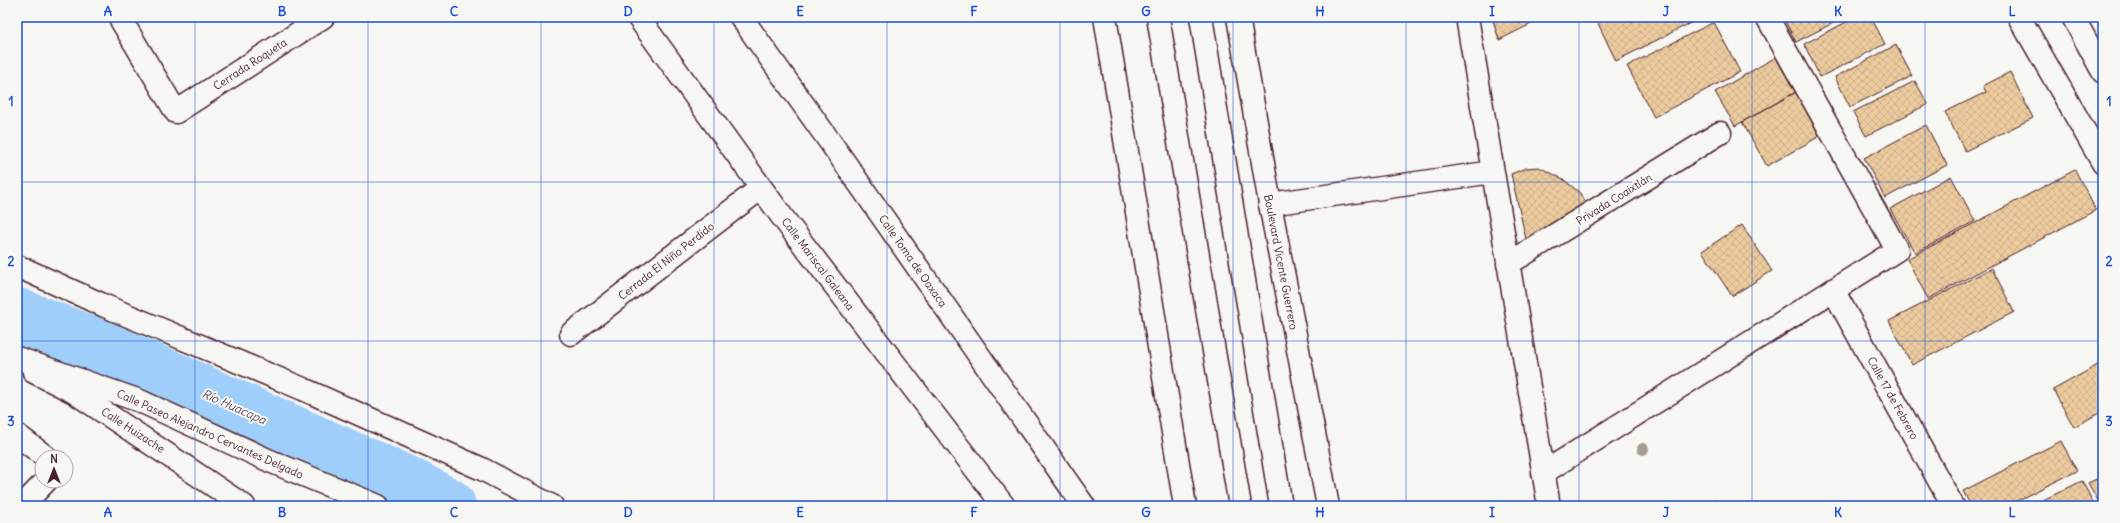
<svg xmlns="http://www.w3.org/2000/svg" width="2120" height="523" viewBox="0 0 2120 523" font-family="Delius,sans-serif">
	<style>
		.lines { fill: none; stroke-linecap: round; stroke-linejoin: round }
		.river { stroke: #9fcefb; stroke-width: 56 }
		.building { fill: url(#building-cross-hatch); stroke: #4a1f2b }
		.minor-casing { stroke: #4a1f2b; stroke-width: 25 }
		.major-casing { stroke: #4a1f2b; stroke-width: 25 }
		.highway-casing { stroke: #4a1f2b; stroke-width: 25 }
		.minor { stroke: #f6f6f2; stroke-width: 22 }
		.major { stroke: #f6f6f2; stroke-width: 22 }
		.highway { stroke: #f6f6f2; stroke-width: 22 }
		.tree { fill: #a79b94 }
		.grid { fill: none; stroke: #1d4ed8; stroke-width: 1; stroke-opacity: 0.55 }
		.labels { text-anchor: middle; stroke-width: 4; stroke-linejoin: round; paint-order: stroke }
		.street-label { font-size: 11px; fill: #4a1f2b; stroke: #f6f6f2 }
		.water-label { font-size: 12px; font-style: italic; fill: #5f4b5f; stroke: #f6f6f2 }
		.neatline { fill: none; stroke: #1d4ed8; stroke-width: 1.5 }
		.grid-label { font-size: 13px; text-anchor: middle; font-weight: bold; fill: #1d4ed8 }
	</style>
	<defs>
		<pattern id="building-cross-hatch" width="8" height="8" patternUnits="userSpaceOnUse"><rect width="8" height="8" fill="#eccb9e"/><path d="M0 0l8 8M0 8l8-8" fill="none" stroke="#ccae88"/></pattern>
	</defs>
	<rect width="100%" height="100%" fill="#f6f6f2"/>
	<filter id="ink" filterUnits="userSpaceOnUse"><feTurbulence type="fractalNoise" baseFrequency=".025" numOctaves="2"/><feDisplacementMap in="SourceGraphic" scale="8" xChannelSelector="R" yChannelSelector="G"/><feConvolveMatrix kernelMatrix="1 2 1 2 8 2 1 2 1" color-interpolation-filters="sRGB"/></filter>
	<g filter="url(#ink)">
		<g class="lines">
			<!-- river -->
			<path class="river" d="M17,316L101,348L409,485L448,506"/>
		</g>
		<!-- building -->
		<path class="building" d="M1492,17H1545L1499,40Z
			M1595,17H1702L1616,61Z
			M1783,17H1845L1796,42Z
			M1856,17H1871L1885,44L1820,77L1804,44Z
			M1714,22L1740,72L1654,117L1627,66Z
			M1896,45L1912,76L1850,107L1835,77Z
			M1776,57L1796,92L1735,126L1715,92Z
			M2010,72L2033,118L1965,151L1945,112L1986,92L1983,86Z
			M1915,81L1928,104L1866,136L1853,112Z
			M1796,92L1820,136L1767,166L1742,122Z
			M1926,125L1947,165L1885,198L1864,158Z
			M1539,167L1563,179L1580,193L1585,203L1526,239L1511,174L1526,168Z
			M2075,170L2096,210L1928,299L1907,259Z
			M1951,176L1975,221L1915,253L1890,209Z
			M1742,225L1772,271L1732,296L1702,251Z
			M1992,268L2014,312L1912,365L1889,321Z
			M2103,362V411L2074,427L2053,390Z
			M2061,441L2077,471L2006,506H1971L1963,491Z
			M2103,476V506H2101L2088,483Z
			M2082,481L2095,506H2038L2037,503Z
			M1716,500L1720,506H1707Z
			M2030,501L2033,506H2021Z"/>
		<g class="lines">
			<defs>
				<path id="minor" d="M638,17L783,218L1004,506
					M741,17L833,146L1084,506
					M1467,17L1549,506
					M2019,17L2103,163
					M121,20L176,112L323,17
					M1270,204L1493,172
					M1508,264L1720,133
					M1833,290L1953,506
					M571,334L761,188
					M34,372L74,392L244,506
					M17,435L46,457
					M1543,473L1897,250L1767,17
					M22,506L46,481"/>
				<path id="major" d="M1105,17L1185,506
					M1238,17L1270,204L1328,506
					M2073,17L2103,72
					M17,266L105,306L303,389L482,469L552,506
					M17,358L140,401L270,461L378,506"/>
				<path id="highway" d="M1158,17L1240,506
					M1201,17L1281,506"/>
			</defs>
			<!-- minor casing -->
			<use href="#minor" class="minor-casing"/>
			<!-- major casing -->
			<use href="#major" class="major-casing"/>
			<!-- highway casing -->
			<use href="#highway" class="highway-casing"/>
			<!-- minor -->
			<use href="#minor" class="minor"/>
			<!-- major -->
			<use href="#major" class="major"/>
			<!-- highway -->
			<use href="#highway" class="highway"/>
		</g>
		<!-- trees -->
		<circle class="tree" cx="1643" cy="449" r="6"/>
	</g>
	<!-- grid -->
	<path class="grid" d="M195,17V506M368,17V506M541,17V506M714,17V506M887,17V506M1060,17V506M1233,17V506M1406,17V506M1579,17V506M1752,17V506M1925,17V506M17,182H2103M17,341H2103"/>
	<g class="labels">
		<!-- street labels -->
		<g class="street-label">
			<text transform="translate(250 64) rotate(-33)" y="4">Cerrada Roqueta</text>
			<text transform="translate(1614 199) rotate(-32)" y="4">Privada Coaixtlán</text>
			<text transform="translate(666 261) rotate(-38)" y="4">Cerrada El Niño Perdido</text>
			<text transform="translate(913 261) rotate(55)" y="4">Calle Toma de Oaxaca</text>
			<text transform="translate(1281 262) rotate(79)" y="4">Boulevard Vicente Guerrero</text>
			<text transform="translate(818 264) rotate(53)" y="4">Calle Mariscal Galeana</text>
			<text transform="translate(1893 398) rotate(61)" y="4">Calle 17 de Febrero</text>
			<text transform="translate(133 430) rotate(33)" y="4">Calle Huizache</text>
			<text transform="translate(210 434) rotate(24)" y="4">Calle Paseo Alejandro Cervantes Delgado</text>
		</g>
		<!-- water labels -->
		<g class="water-label">
			<text transform="translate(234 407) rotate(24)" y="4">Río Huacapa</text>
		</g>
	</g>
	<!-- margin -->
	<rect width="2120" height="523" fill="none" stroke="#f6f6f2" stroke-width="44"/>
	<!-- north arrow -->
	<g transform="translate(54 469)"><circle r="19" fill="#f6f6f2" stroke="#b1a0a2"/>
	<path d="M0-3L7 15L0 10L-7 15Z" fill="#4a1f2b"/>
	<text y="-6" font-size="11" font-weight="bold" text-anchor="middle" fill="#4a1f2b">N</text>
	</g>
	<rect x="22" y="22" width="2076" height="479" class="neatline"/>
	<g class="grid-label">
		<text x="108" y="16">A</text>
		<text x="282" y="16">B</text>
		<text x="454" y="16">C</text>
		<text x="628" y="16">D</text>
		<text x="800" y="16">E</text>
		<text x="974" y="16">F</text>
		<text x="1146" y="16">G</text>
		<text x="1320" y="16">H</text>
		<text x="1492" y="16">I</text>
		<text x="1666" y="16">J</text>
		<text x="1838" y="16">K</text>
		<text x="2012" y="16">L</text>
		<text x="11" y="106">1</text>
		<text x="2109" y="106">1</text>
		<text x="11" y="266">2</text>
		<text x="2109" y="266">2</text>
		<text x="11" y="426">3</text>
		<text x="2109" y="426">3</text>
		<text x="108" y="517">A</text>
		<text x="282" y="517">B</text>
		<text x="454" y="517">C</text>
		<text x="628" y="517">D</text>
		<text x="800" y="517">E</text>
		<text x="974" y="517">F</text>
		<text x="1146" y="517">G</text>
		<text x="1320" y="517">H</text>
		<text x="1492" y="517">I</text>
		<text x="1666" y="517">J</text>
		<text x="1838" y="517">K</text>
		<text x="2012" y="517">L</text>
	</g>
</svg>
